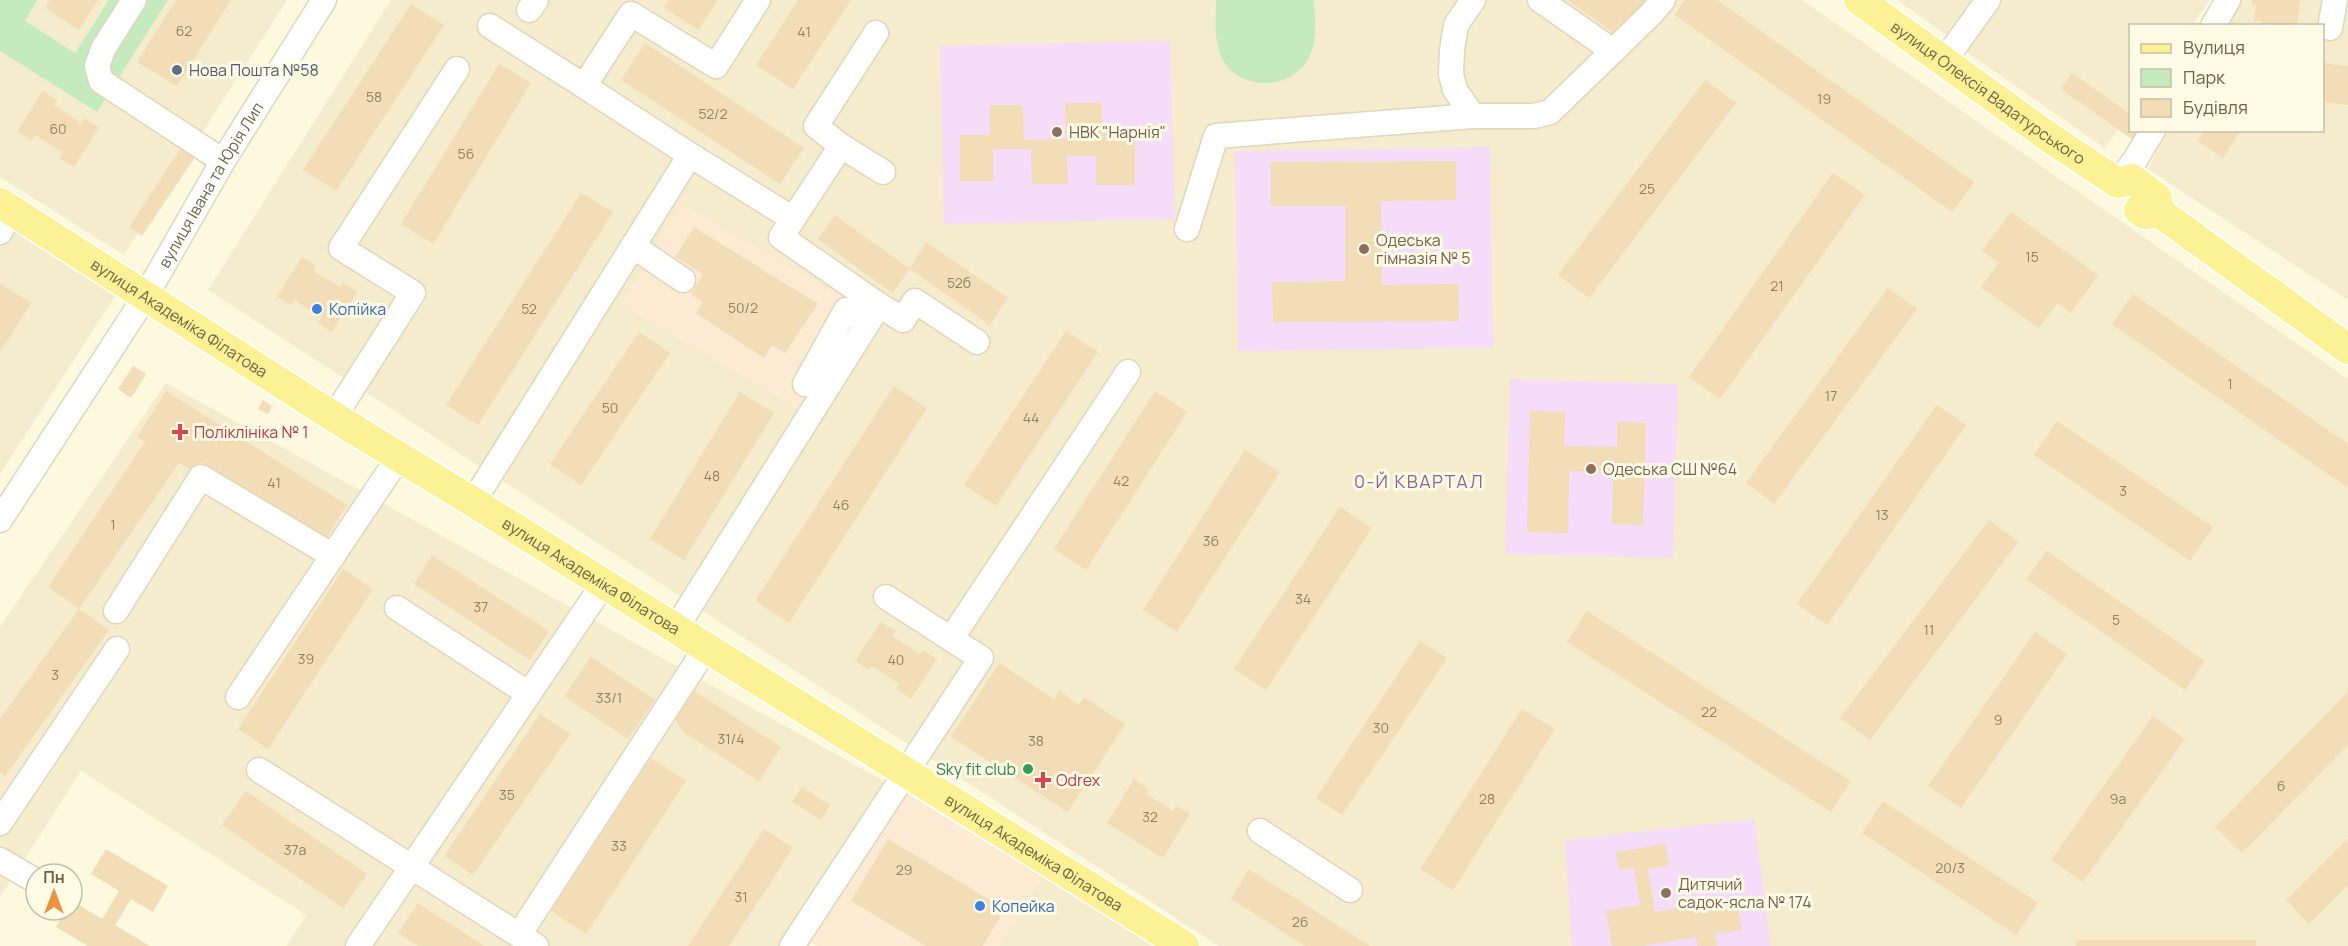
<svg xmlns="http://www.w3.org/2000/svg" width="2348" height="946" viewBox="0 0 2348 946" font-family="Manrope,sans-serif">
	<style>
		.residential { fill: #f4eccd }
		.commercial { fill: #fdead2 }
		.education { fill: #f5dcf8 }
		.green { fill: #c4eabd }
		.building { fill: #f2ddb6 }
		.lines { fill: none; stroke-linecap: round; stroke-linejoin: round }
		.minor-casing { stroke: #e0d6bb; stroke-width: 27 }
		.major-casing { stroke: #fff; stroke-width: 33 }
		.minor { stroke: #fff; stroke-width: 24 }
		.major { stroke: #fdf195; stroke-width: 30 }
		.service-dot { fill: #5c6f8a; stroke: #fffbe5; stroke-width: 2 }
		.education-dot { fill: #8d6e63; stroke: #fffbe5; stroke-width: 2 }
		.shop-dot { fill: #3f7fe0; stroke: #fffbe5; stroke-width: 2 }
		.health-dot { fill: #e0444e; stroke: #fffbe5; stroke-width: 2 }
		.leisure-dot { fill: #2e9e5b; stroke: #fffbe5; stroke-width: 2 }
		.labels { text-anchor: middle; stroke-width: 6; stroke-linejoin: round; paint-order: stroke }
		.number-label { font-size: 14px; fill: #938162 }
		.service-label { font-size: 16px; fill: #4e5e75; stroke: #fffbe5; text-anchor: start }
		.street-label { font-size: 16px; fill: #736246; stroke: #fffbe5 }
		.education-label { font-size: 16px; fill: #785e54; stroke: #fffbe5; text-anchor: start }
		.shop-label { font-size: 16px; fill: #366cbe; stroke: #fffbe5; text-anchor: start }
		.health-label { font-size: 16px; fill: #be3a42; stroke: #fffbe5; text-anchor: start }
		.leisure-label { font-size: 16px; fill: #27864d; stroke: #fffbe5; text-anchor: end }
		.neighbourhood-label { font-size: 18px; letter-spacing: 1.5px; fill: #926296; stroke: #fffbe5 }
	</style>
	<rect width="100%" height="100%" fill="#fcf9df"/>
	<!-- residential -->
	<path class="residential" d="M0,0H287L124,255L0,177Z
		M391,0H1802L2348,379V946H1219L208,290Z
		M1897,0H1980L1951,38Z
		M2001,0H2210L2192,25L2130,26V112L2105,148L1965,51Z
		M2237,0H2348V300L2148,169L2167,131L2322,130V26L2220,25Z
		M0,222L116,295L0,474Z
		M166,383L904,792L809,946H287L306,915L81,771L0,897V627Z
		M1042,876L1159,946H999Z"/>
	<!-- commercial -->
	<path class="commercial" d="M681,203L860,307L800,410L621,305Z
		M904,792L1042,876L999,946H817L811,942Z"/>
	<!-- education -->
	<path class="education" d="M1170,41L1175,219L944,224L940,46Z
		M1490,147L1493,348L1238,351L1235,151Z
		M1510,379L1678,384L1673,558L1505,554Z
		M1754,819L1771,946H1572L1565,840Z"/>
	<!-- green -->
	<path class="green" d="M0,0H37L25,21L75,53L109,0H168L97,112L0,51Z
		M1216,0H1314C1315,19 1318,42 1308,59C1289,94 1230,90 1219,51C1214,35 1216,16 1216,0Z"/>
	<!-- building -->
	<path class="building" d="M50,0H98L79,30L45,8Z
		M176,0H231L177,86L137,62Z
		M669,0H718L698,30L664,8Z
		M798,0H851L793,89L756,65Z
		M1567,0H1649L1621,38Z
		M1685,0H1717L1974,182L1952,212L1675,15Z
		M2252,0H2300L2297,26H2261L2262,21H2254L2256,4H2252Z
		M411,4L444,25L336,191L303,170Z
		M645,43L804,148L780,184L621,80Z
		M2322,63L2348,66V105L2322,102Z
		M499,64L531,83L433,244L401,224Z
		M2072,73L2130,114V130H2140L2133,140L2061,89Z
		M1705,80L1736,103L1589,298L1558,275Z
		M43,91L57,100L54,105L81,123L84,118L99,127L74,167L59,158L63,153L35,135L32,141L17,131Z
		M1065,103H1102V133H1135V185H1096V156H1067L1068,184H1032L1031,149H993V181H960V135H990V105H1023L1024,140L1066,139Z
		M2205,130H2241L2223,158L2198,141Z
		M181,148L195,157L142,236L129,227Z
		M1456,161V200L1381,201L1382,285L1458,284L1459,321L1273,322L1272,282L1345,281V206H1271V162Z
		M1833,173L1865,195L1720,399L1689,377Z
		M581,193L613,212L478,425L446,405Z
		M2011,212L2098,275L2071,313L2057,303L2039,328L1981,287L1999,263L1982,251Z
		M835,215L910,269L926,242L1008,298L990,325L910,269L892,293L818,239Z
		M694,227L818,304L785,353L772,345L764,358L696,313L703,302L691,294L703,274L675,257Z
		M302,257L316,266L313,271L340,287L343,283L357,292L332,332L318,323L322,317L294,300L291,305L277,297Z
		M0,283L31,303L0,352Z
		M1888,288L1917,309L1774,504L1746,483Z
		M2133,294L2348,444V488L2112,324Z
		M1066,331L1098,352L996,506L964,485Z
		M639,332L670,353L581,485L550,464Z
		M133,366L146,374L131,398L118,389Z
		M894,386L927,408L789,623L755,601Z
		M166,391L347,505L325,540L201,462L194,472L179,463L79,609L48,587L145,442L137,437Z
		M1155,391L1187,412L1086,570L1054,549Z
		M740,392L774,413L684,560L650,539Z
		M263,400L272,406L268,414L258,409Z
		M1937,405L1966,425L1827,625L1797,604Z
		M1530,411L1565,412L1564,446L1617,447V422L1646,423L1643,525L1612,524L1613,473L1569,471L1568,533L1527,532Z
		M2057,421L2213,527L2190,561L2034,455Z
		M1245,450L1280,472L1177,632L1143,610Z
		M1340,507L1372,528L1266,690L1234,669Z
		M1989,520L2018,542L1870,740L1840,718Z
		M2047,551L2205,661L2185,690L2026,579Z
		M432,555L549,631L530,660L414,584Z
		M343,569L373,589L268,749L238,729Z
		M79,609L109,630L5,776L0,772V719Z
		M1587,611L1851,781L1831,812L1567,642Z
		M881,622L896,631L892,636L920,654L922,650L937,659L911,699L896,688L899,684L872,666L869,670L855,661Z
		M2035,632L2067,654L1961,808L1928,786Z
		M1420,641L1447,658L1342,815L1316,798Z
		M591,657L655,700L628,739L564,696Z
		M999,663L1054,699L1059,691L1079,705L1084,697L1125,724L1068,812L951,737Z
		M685,685L781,747L759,781L682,731L670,708Z
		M2348,692V745L2242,853L2215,827Z
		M1522,709L1555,729L1453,890L1420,869Z
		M540,714L570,734L473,875L444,856Z
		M2153,716L2185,739L2083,882L2051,860Z
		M651,758L686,781L586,934L551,911Z
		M1134,779L1149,789L1146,794L1173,811L1176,806L1190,814L1163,858L1107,823Z
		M802,787L830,805L821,820L792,802Z
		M246,791L367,874L343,908L222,825Z
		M1883,801L2038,903L2016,935L1862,833Z
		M764,829L793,848L729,946H688Z
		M2348,838V885L2309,924L2286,900Z
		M888,839L1005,909L983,946H926L851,901Z
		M1665,844L1669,865L1648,869L1655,912L1736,899L1742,930L1715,934L1717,946H1697L1696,937L1642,946H1612L1606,911L1640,905L1634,867L1619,870L1616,852Z
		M106,849L168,886L153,912L131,899L115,925L150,946H88L56,927L66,910H72V901L102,919L119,891L91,874Z
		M1249,869L1370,946H1305L1231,899Z
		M418,903L484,946H418L398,933Z
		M2076,940H2256V946H2076Z"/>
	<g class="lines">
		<defs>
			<g id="minor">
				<path d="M134,0L103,49L97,66L101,81L223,161"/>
				<path d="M1473,0L1456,25L1452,50L1451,74L1455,90L1473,116"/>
				<path d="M1540,0L1613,51L1652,13L1663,0"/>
				<path d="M529,10L536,0"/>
				<path d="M490,26L584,86"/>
				<path d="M2213,26L2228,0"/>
				<path d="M2330,28L2335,0"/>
				<path d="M1945,60L1988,0"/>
				<path d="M841,146L816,126L876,33"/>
				<path d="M2118,183L2135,160L2153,130"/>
				<path d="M793,219L841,146L883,172"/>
				<path d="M1187,229L1216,136L1473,116H1534L1550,112L1613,51"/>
				<path d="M0,232L13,211"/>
				<path d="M633,246L683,280"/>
				<path d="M879,305L903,320L915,301L977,342"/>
				<path d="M805,384L846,310L868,321"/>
				<path d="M334,417L413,293L341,248L457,69"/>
				<path d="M473,502L690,155"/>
				<path id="s1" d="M0,520L145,297L223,161L324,0"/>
				<path d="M886,597L951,639"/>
				<path d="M397,608L529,694"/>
				<path d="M116,611L201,477L333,556"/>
				<path d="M676,628L879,305L781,237L793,219L690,155L584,86L631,14L716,66L758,0"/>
				<path d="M238,697L399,457"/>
				<path d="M259,770L536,946"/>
				<path d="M0,823L117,649"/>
				<path d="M1260,831L1350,890"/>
				<path d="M0,860L36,881"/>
				<path d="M519,935L706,648"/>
				<path d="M358,946L604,583"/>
				<path d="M792,946L981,658L951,639L1128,372"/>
			</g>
			<g id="major">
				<path id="s2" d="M1859,0L2050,138L2118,183L2132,179L2157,198L2159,212"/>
				<path id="s3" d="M0,203L334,417L473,502L1184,946"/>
				<path d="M2139,210L2145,214L2159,212L2348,349"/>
			</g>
		</defs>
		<!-- minor casing -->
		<use href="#minor" class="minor-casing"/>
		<!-- major casing -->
		<use href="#major" class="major-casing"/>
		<!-- minor -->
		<use href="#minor" class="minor"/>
		<!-- major -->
		<use href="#major" class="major"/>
	</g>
	<!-- markers -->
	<circle class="service-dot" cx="177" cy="70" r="6"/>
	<g class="education-dot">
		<circle cx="1057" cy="132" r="6"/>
		<circle cx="1364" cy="249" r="6"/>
		<circle cx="1591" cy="469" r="6"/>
		<circle cx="1666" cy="893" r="6"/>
	</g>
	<g class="shop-dot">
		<circle cx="317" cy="309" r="6"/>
		<circle cx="980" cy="906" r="6"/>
	</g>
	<g class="health-dot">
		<path d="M177 423h6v6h6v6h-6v6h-6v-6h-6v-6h6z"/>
		<path d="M1040 771h6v6h6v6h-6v6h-6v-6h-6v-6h6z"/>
	</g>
	<circle class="leisure-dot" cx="1028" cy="769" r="6"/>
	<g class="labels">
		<!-- number labels -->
		<g class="number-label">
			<text x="184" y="36">62</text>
			<text x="804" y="37">41</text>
			<text x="374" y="102">58</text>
			<text x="1824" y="104">19</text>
			<text x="713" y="119">52/2</text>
			<text x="58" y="134">60</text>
			<text x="466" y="159">56</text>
			<text x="1647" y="194">25</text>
			<text x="2032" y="262">15</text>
			<text x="959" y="288">52б</text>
			<text x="1777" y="291">21</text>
			<text x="743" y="313">50/2</text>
			<text x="529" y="314">52</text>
			<text x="2230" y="389">1</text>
			<text x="1831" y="401">17</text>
			<text x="610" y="413">50</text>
			<text x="1031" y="423">44</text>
			<text x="712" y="481">48</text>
			<text x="1121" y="486">42</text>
			<text x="274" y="488">41</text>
			<text x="2123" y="496">3</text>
			<text x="841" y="510">46</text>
			<text x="1882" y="520">13</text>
			<text x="113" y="530">1</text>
			<text x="1211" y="546">36</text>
			<text x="1303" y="604">34</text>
			<text x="481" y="612">37</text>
			<text x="2116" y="625">5</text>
			<text x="1929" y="635">11</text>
			<text x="306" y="664">39</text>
			<text x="896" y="665">40</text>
			<text x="55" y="680">3</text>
			<text x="609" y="703">33/1</text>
			<text x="1709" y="717">22</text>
			<text x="1998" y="725">9</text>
			<text x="1381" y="733">30</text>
			<text x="731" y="744">31/4</text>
			<text x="1036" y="746">38</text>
			<text x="2281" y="791">6</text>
			<text x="507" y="800">35</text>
			<text x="1487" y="804">28</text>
			<text x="2118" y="804">9а</text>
			<text x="1150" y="822">32</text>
			<text x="619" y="851">33</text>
			<text x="295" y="855">37а</text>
			<text x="1950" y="873">20/3</text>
			<text x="904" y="875">29</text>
			<text x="741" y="902">31</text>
			<text x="1300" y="927">26</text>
		</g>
		<!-- service labels -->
		<g class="service-label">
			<text x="189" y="76">Нова Пошта №58</text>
		</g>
		<!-- street labels -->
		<g class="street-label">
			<text dy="6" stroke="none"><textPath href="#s2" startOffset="159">вулиця Олексія Вадатурського</textPath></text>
			<text dy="6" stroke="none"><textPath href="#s1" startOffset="396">вулиця Івана та Юрія Лип</textPath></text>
			<text dy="6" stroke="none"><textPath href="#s3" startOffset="213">вулиця Академіка Філатова</textPath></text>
			<text dy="6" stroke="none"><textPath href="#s3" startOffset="699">вулиця Академіка Філатова</textPath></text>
			<text dy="6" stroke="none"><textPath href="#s3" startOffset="1221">вулиця Академіка Філатова</textPath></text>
		</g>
		<!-- education labels -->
		<g class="education-label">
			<text x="1069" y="138">НВК "Нарнія"</text>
			<text x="1376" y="246">Одеська<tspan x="1376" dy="18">гімназія № 5</tspan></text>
			<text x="1603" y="475">Одеська СШ №64</text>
			<text x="1678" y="890">Дитячий<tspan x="1678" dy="18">садок-ясла № 174</tspan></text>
		</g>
		<!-- shop labels -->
		<g class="shop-label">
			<text x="329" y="315">Копійка</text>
			<text x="992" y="912">Копейка</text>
		</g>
		<!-- health labels -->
		<g class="health-label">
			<text x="194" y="438">Поліклініка № 1</text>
			<text x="1056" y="786">Odrex</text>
		</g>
		<!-- leisure labels -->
		<g class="leisure-label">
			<text x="1016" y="775">Sky fit club</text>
		</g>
		<!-- neighbourhood labels -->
		<g class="neighbourhood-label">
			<text x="1419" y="488">0-Й КВАРТАЛ</text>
		</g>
	</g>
	<!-- legend -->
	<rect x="2129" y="24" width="195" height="108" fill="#fffbe5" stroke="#c7bea5" stroke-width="1.5"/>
	<rect x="2141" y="44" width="30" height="9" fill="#fdf195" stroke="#c7bea5" stroke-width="1.5"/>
	<text x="2183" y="54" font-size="18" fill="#736246">Вулиця</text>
	<rect x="2141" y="69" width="30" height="18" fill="#c4eabd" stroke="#c7bea5" stroke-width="1.5"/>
	<text x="2183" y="84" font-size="18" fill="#736246">Парк</text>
	<rect x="2141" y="99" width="30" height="18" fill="#f2ddb6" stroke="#c7bea5" stroke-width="1.5"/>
	<text x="2183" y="114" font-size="18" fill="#736246">Будівля</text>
	<!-- north arrow -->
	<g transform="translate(54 892)"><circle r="28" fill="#fffbe5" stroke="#c7bea5" stroke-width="1.5"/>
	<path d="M0-4.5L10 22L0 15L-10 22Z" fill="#ea9240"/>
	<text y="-9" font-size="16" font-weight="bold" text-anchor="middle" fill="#736246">Пн</text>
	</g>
</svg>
